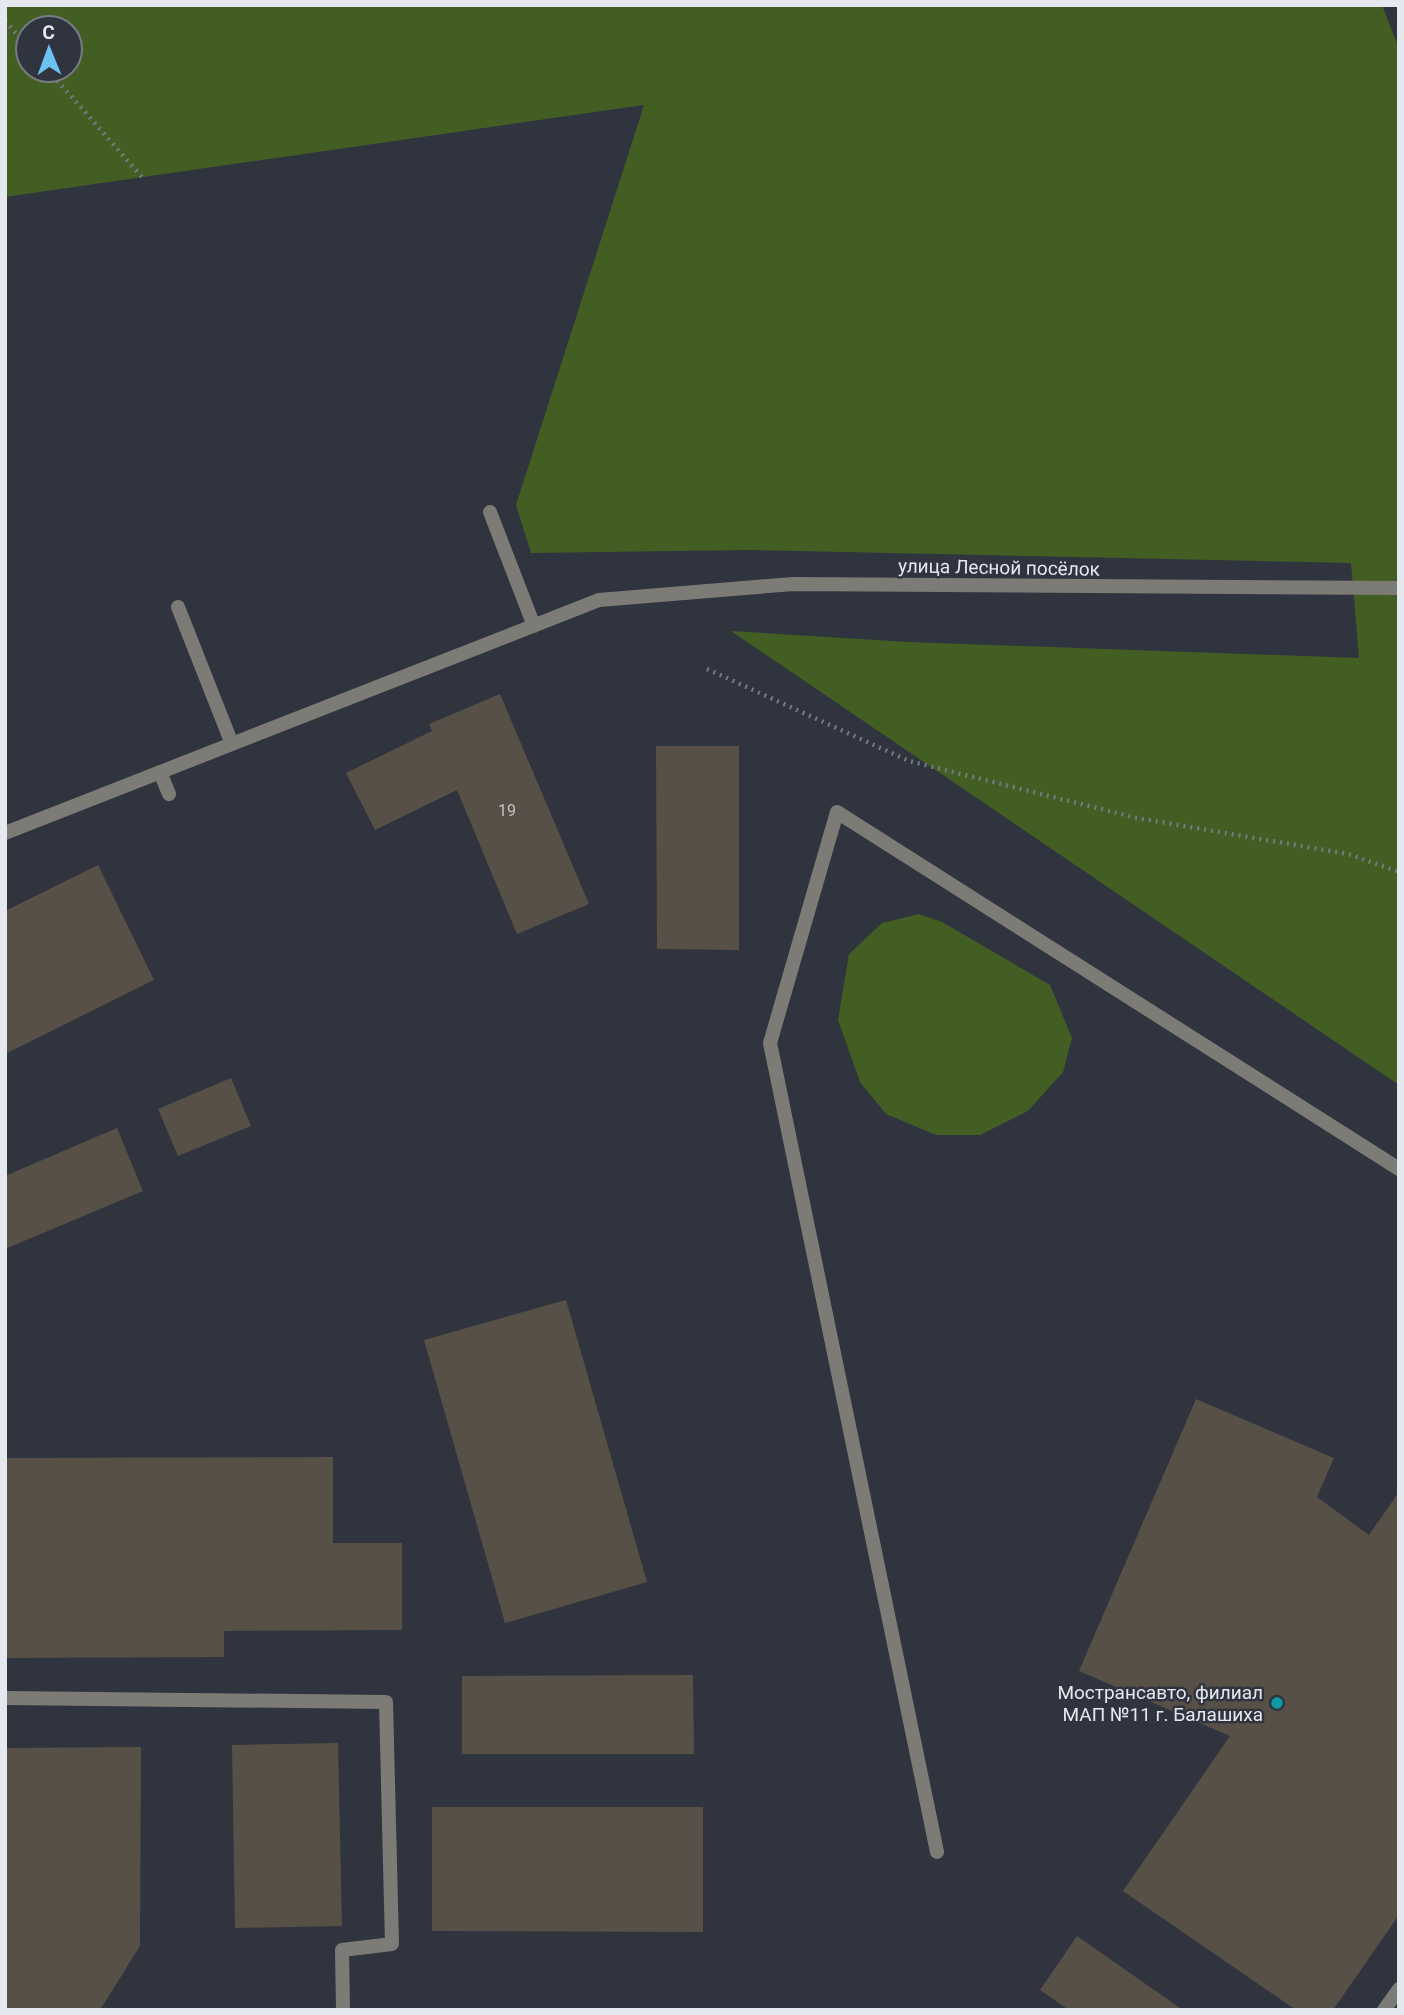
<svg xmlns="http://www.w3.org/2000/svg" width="1404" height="2015" viewBox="0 0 1404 2015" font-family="Roboto,sans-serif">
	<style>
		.green { fill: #425e23; fill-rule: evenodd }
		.building { fill: #575046 }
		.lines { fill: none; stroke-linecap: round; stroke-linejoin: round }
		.path { stroke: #767983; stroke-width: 4.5; stroke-dasharray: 2 5; stroke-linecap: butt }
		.service { stroke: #7d7b75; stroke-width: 14 }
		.minor { stroke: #7d7b75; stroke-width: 14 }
		.culture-dot { fill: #0f9aa8; stroke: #30343f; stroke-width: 2.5 }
		.labels { text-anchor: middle; stroke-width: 5; stroke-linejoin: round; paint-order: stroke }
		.number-label { font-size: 16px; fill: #c2c2c5 }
		.street-label { font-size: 19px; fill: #e5e8ef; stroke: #30343f }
		.poi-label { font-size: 19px; fill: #e5e8ef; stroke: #30343f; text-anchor: end }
	</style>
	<rect width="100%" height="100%" fill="#30343f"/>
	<!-- green -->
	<path class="green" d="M5,5H1382L1399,49V1085L731,631L908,642L1359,658L1351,563L748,550L531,553L516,505L644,105L5,197ZM28,28H70V70H28Z
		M919,914L942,922L1050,985L1072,1038L1063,1072L1028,1111L980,1135H936L886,1114L860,1082L838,1020L849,954L882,923Z"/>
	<!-- building -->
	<path class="building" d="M500,694L589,904L517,934L457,790L375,830L346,773L432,731L429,724Z
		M656,746H739V950L657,949Z
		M98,865L154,980L5,1054V911Z
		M231,1078L251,1126L178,1156L158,1109Z
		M117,1128L143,1191L5,1249V1176Z
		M566,1300L647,1582L505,1623L424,1340Z
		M1196,1399L1334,1458L1317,1497L1369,1535L1399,1492V1915L1333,2010H1296L1123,1891L1230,1736L1079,1671Z
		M333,1457V1543H402V1630L224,1631V1657L5,1658V1458Z
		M693,1675L694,1754H462V1676Z
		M338,1743L342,1926L235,1928L232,1745Z
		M141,1747L140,1946L100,2010H5V1748Z
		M432,1807H703V1932L432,1931Z
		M1077,1936L1183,2010H1069L1040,1990Z"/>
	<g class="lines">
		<!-- path -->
		<path class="path" d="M5,21L28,47
			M48,70L142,177
			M707,669L909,761L1137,818L1348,854L1399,872"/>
		<!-- service -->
		<path class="service" d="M490,512L534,626
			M178,607L232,744
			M160,772L169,794
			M5,833L599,600
			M5,1698L386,1702L392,1944L342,1950L343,2010
			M937,1852L770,1043L837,812L1399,1169
			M1384,2010L1399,1989"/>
		<!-- minor -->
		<path class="minor" d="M599,600L793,584L1399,588"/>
	</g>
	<!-- markers -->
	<circle class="culture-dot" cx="1277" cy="1703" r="7"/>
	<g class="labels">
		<!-- number labels -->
		<g class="number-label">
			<text x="507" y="816">19</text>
		</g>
		<!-- street labels -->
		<g class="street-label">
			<text transform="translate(999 567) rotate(1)" y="7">улица Лесной посёлок</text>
		</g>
		<!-- poi labels -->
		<g class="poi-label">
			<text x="1263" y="1699">Мострансавто, филиал<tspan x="1263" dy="22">МАП №11 г. Балашиха</tspan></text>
		</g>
	</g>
	<!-- border -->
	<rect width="1404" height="2015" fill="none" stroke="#e5e8ef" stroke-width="14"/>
	<!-- north arrow -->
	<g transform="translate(49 49) rotate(359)"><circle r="33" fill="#30343f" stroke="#787c85" stroke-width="2"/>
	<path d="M0-5L12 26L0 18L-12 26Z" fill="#6bc3f2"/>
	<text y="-10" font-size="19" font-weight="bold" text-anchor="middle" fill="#e5e8ef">С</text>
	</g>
</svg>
